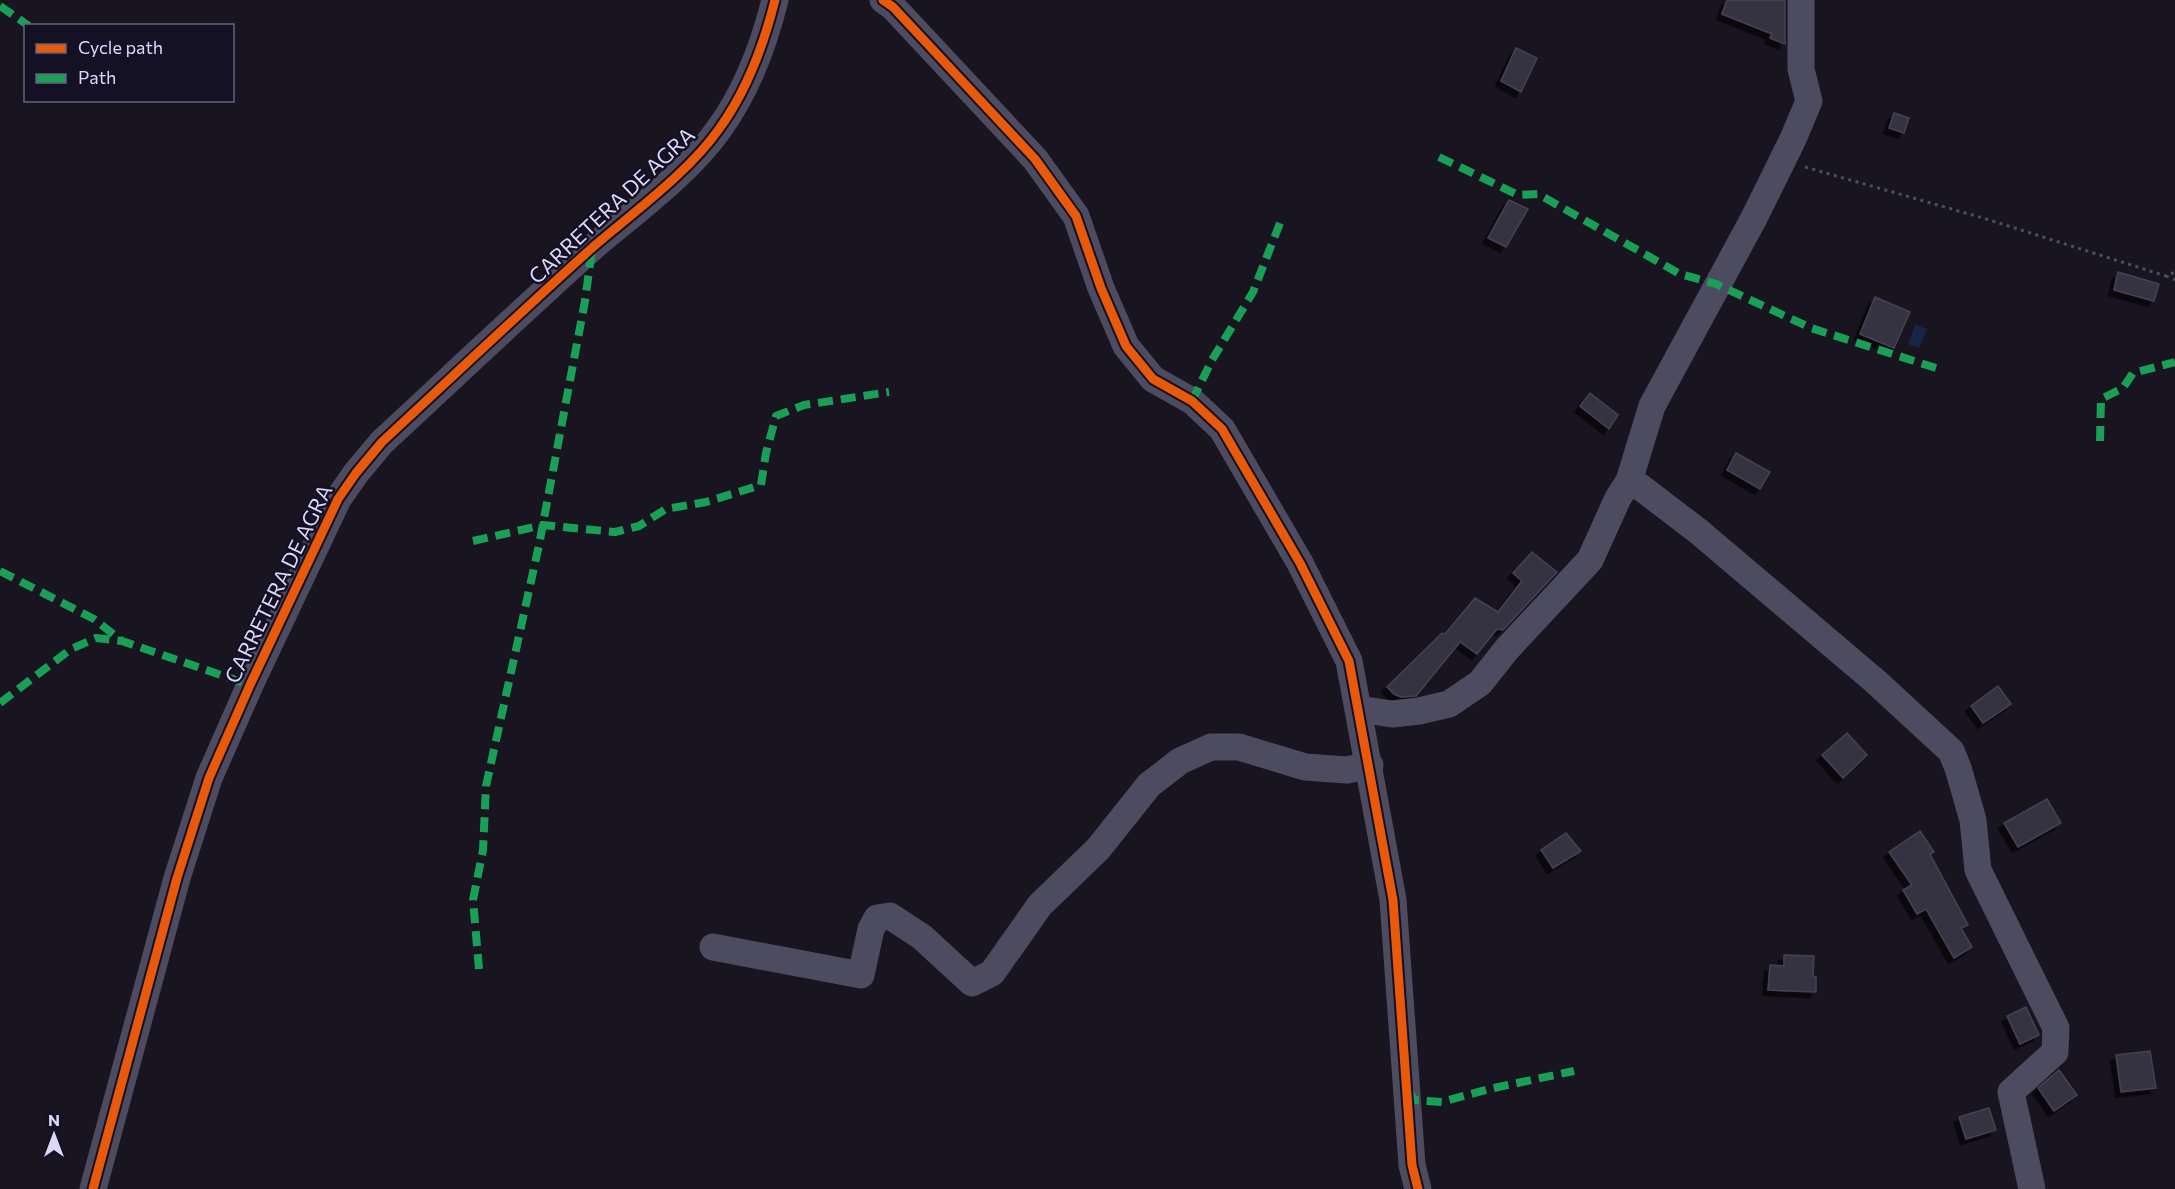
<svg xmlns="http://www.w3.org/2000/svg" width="2175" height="1189" viewBox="0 0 2175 1189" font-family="Commissioner,sans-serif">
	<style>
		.water { fill: #162646 }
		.building { fill: #363342; stroke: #454153; stroke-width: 1.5; filter: url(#shadow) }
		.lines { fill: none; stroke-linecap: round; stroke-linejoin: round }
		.path { stroke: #48515e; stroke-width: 3; stroke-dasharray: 3 4.5; stroke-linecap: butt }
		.minor { stroke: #4d4b5f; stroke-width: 27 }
		.quiet { stroke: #1a9f57; stroke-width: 8; stroke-dasharray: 15 8; stroke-linecap: butt }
		.cycleway-casing { stroke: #151124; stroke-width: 13 }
		.cycleway { stroke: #e8590c; stroke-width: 9 }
		.labels { text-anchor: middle; stroke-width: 5; stroke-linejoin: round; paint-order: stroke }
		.street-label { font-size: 21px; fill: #ddd8fb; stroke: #151124 }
	</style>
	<defs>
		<filter id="shadow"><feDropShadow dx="-5.5" dy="5.5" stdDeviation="0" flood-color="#0009"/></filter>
	</defs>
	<rect width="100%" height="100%" fill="#181520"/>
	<!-- water -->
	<path class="water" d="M1915,325L1927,329L1919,348L1908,344Z"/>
	<!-- building -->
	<path class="building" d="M1727,0H1785V44L1770,38L1772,34L1722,14Z
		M1516,48L1537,58L1521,92L1501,81Z
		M1894,113L1909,118L1904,133L1889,128Z
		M1509,200L1528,209L1506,247L1488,238Z
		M2118,272L2159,284L2154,301L2114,290Z
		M1875,297L1910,312L1894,348L1860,334Z
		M1590,393L1618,415L1609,429L1580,406Z
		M1736,453L1770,472L1760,489L1727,470Z
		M1532,552L1557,572L1503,630L1497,629L1477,654L1460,642L1416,696L1401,697L1394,694L1387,687L1442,633L1445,634L1475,598L1498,612L1522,581L1513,573Z
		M1998,686L2011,704L1983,723L1971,706Z
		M1847,733L1867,755L1843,778L1822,755Z
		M2047,799L2061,823L2018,847L2004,823Z
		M1920,831L1934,852L1930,854L1968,925L1961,928L1972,947L1954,958L1926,909L1917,914L1903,890L1912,885L1889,852Z
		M1566,833L1581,851L1553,868L1541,850Z
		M1784,955L1814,956L1813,976L1816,977V992L1768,990L1770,965L1784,966Z
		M2026,1007L2039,1035L2020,1044L2007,1016Z
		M2150,1051L2156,1088L2121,1092L2116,1055Z
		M2059,1070L2077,1095L2054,1111L2038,1088Z
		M1989,1108L1996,1130L1966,1139L1959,1117Z"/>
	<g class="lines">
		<!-- path -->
		<path class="path" d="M1805,167L1983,218L2166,276L2175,272
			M2166,276L2175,280"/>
		<!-- minor -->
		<path class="minor" d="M883,0L893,7L1035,159L1076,216L1101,288L1126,346L1153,379L1192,401L1222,429L1300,563L1349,661L1393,900L1412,1165L1418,1189
			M1629,481L1639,486L1698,531L1875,681L1951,751L1958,768L1973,820L1978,870L2056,1028L2055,1052L2011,1092L2032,1189
			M1359,709L1392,714L1419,711L1449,704L1480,683L1507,649L1590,560L1618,498L1629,481L1652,406L1754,218L1793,139L1809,101L1801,69V0
			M713,947L861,975L871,929L877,918L890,916L922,937L972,983L992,973L1040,905L1098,849L1149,785L1180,761L1211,747H1239L1305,767L1347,770L1370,765
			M93,1189L177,878L209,778L250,685L338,499L356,473L382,442C452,377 522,311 593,247C634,212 689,172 719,129C746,92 764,44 775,0"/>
		<!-- quiet -->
		<path class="quiet" d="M0,6L29,26
			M1439,157L1518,195L1538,194L1680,274L1716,284L1811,328L1936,368
			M1192,401L1212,360L1253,292L1282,218
			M2100,441L2101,399L2123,388L2133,373L2175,362
			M473,541L543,525L615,532L639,526L666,509L706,502L761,485L766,453L776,416L804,405L889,392
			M0,571L94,619L122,641L250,685
			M0,703L71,649L96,638L122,641
			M479,969L473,900L483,850L486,786L539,545L585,301L592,249
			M1409,1091L1414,1100L1442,1102L1489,1089L1574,1071"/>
		<defs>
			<path id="cycleway" d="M883,0L893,7L1035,159L1076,216L1101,288L1126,346L1153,379L1192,401L1222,429L1300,563L1349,661L1393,900L1412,1165L1418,1189
				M93,1189L177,878L209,778L250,685L338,499L356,473L382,442C452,377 522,311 593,247C634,212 689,172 719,129C746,92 764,44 775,0"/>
		</defs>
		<!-- cycleway casing -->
		<use href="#cycleway" class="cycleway-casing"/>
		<!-- cycleway -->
		<use href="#cycleway" class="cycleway"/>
	</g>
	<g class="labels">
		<!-- street labels -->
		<g class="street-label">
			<text transform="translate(612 206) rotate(-43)" y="7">CARRETERA DE AGRA</text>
			<text transform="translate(279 584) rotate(-64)" y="7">CARRETERA DE AGRA</text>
		</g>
	</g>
	<!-- legend -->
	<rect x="24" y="24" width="210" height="78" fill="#151124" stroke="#65617a" stroke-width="1.5"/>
	<rect x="36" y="44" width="30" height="9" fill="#e8590c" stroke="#65617a" stroke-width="1.5"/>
	<text x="78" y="54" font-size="18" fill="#ddd8fb">Cycle path</text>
	<rect x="36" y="74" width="30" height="9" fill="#1a9f57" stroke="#65617a" stroke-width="1.5"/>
	<text x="78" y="84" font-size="18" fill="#ddd8fb">Path</text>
	<!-- north arrow -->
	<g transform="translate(54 1135)" stroke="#151124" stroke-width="4.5" paint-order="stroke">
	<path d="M0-4.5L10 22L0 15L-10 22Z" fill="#ddd8fb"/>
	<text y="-9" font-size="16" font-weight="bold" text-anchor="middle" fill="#ddd8fb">N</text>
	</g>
</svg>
